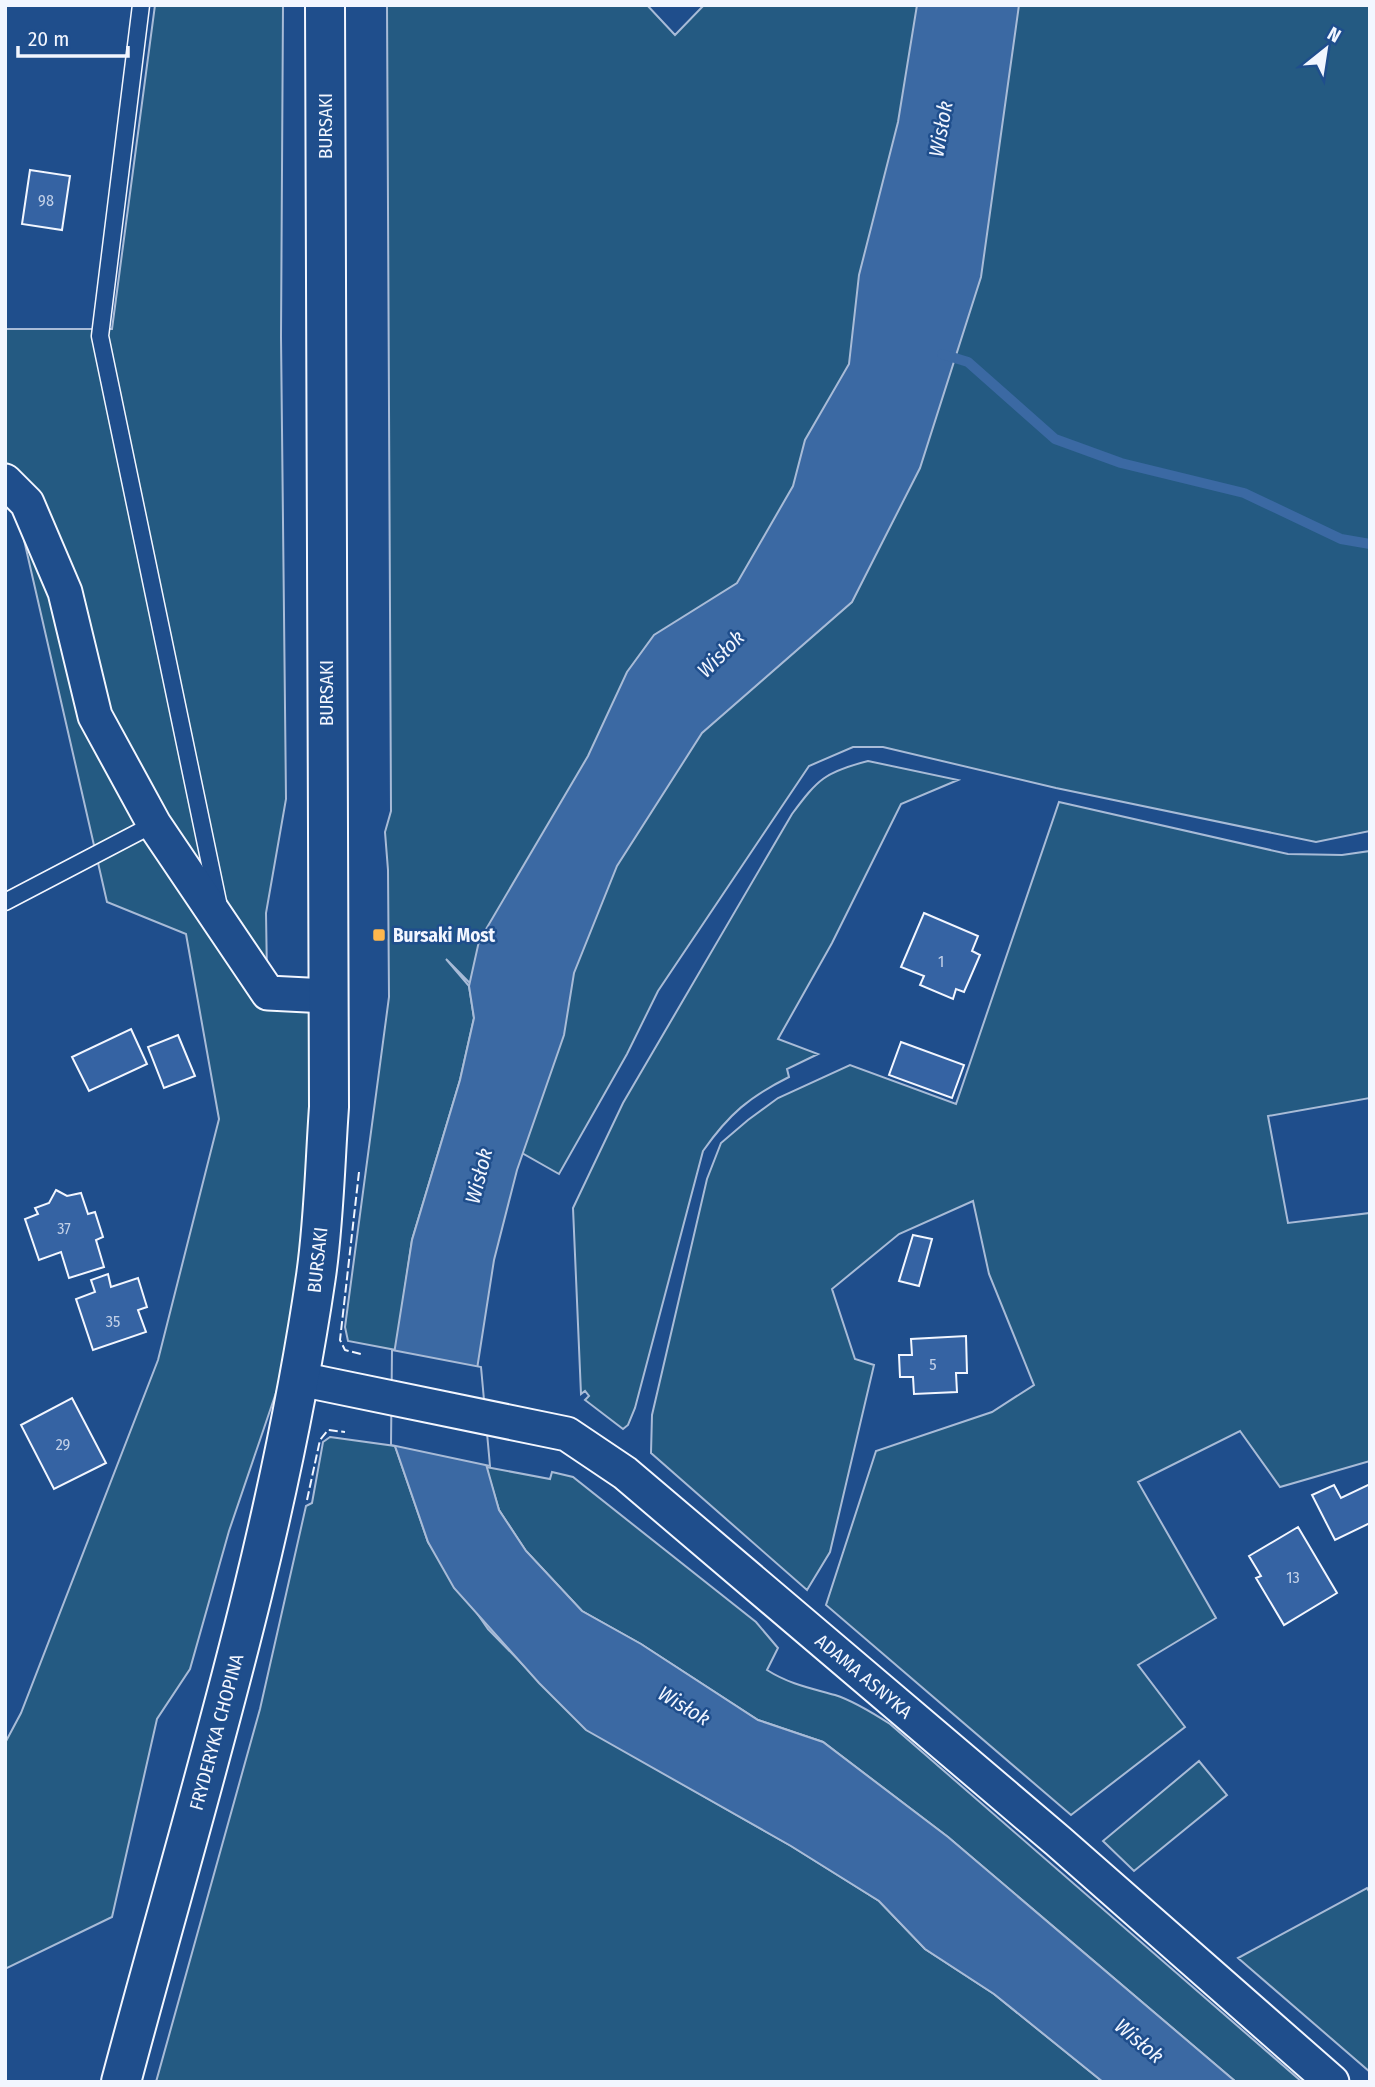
<svg xmlns="http://www.w3.org/2000/svg" width="1375" height="2087" viewBox="0 0 1375 2087" font-family="'Fira Sans Condensed',sans-serif">
	<style>
		.green { fill: #245a82; stroke: #a8bbd7; stroke-width: 2 }
		.water { fill: #3b69a3; stroke: #a8bbd7; stroke-width: 2 }
		.pier { fill: #1f4e8c; stroke: #a8bbd7; stroke-width: 2 }
		.lines { fill: none; stroke-linecap: round; stroke-linejoin: round }
		.stream { stroke: #3b69a3; stroke-width: 10 }
		.building { fill: #3563a3; stroke: #f2f6ff; stroke-width: 2 }
		.service-casing { stroke: #f2f6ff; stroke-width: 19 }
		.minor-casing { stroke: #f2f6ff; stroke-width: 37 }
		.tertiary-casing { stroke: #f2f6ff; stroke-width: 42 }
		.service { stroke: #1f4e8c; stroke-width: 16 }
		.minor { stroke: #1f4e8c; stroke-width: 33 }
		.tertiary { stroke: #1f4e8c; stroke-width: 38 }
		.fence { stroke: #f2f6ff; stroke-width: 2; stroke-dasharray: 9 3.5; stroke-linecap: butt }
		.poi-dot { fill: #ffb74d; stroke: #1f4e8c; stroke-width: 2.5 }
		.labels { text-anchor: middle; stroke-width: 5; stroke-linejoin: round; paint-order: stroke }
		.number-label { font-size: 16px; fill: #c3d1e8 }
		.street-label { font-size: 19px; fill: #f2f6ff; stroke: #1f4e8c }
		.poi-label { font-size: 19px; font-weight: bold; fill: #f2f6ff; stroke: #1f4e8c; text-anchor: start }
		.water-label { font-size: 21px; font-style: italic; fill: #f2f6ff; stroke: #1f4e8c }
	</style>
	<rect width="100%" height="100%" fill="#1f4e8c"/>
	<!-- green -->
	<path class="green" d="M155,5H283L281,337L286,799L266,913L267,976L327,996L329,1107L279,1384L229,1531L190,1669L157,1719L112,1917L5,1969V1743L21,1713L158,1360L219,1119L186,934L107,902L5,457V329H112Z
		M387,5H647L675,35L704,5H1370V831L1316,842L1056,788L883,747H853L809,766L658,991L627,1054L559,1174L508,1145L536,1050L446,959L469,986L474,1018L460,1080L412,1240L396,1350L348,1341L345,1327L389,997L388,870L385,832L391,811Z
		M868,761L958,780L901,804L832,943L778,1039L818,1054L787,1069L789,1077C749,1097 729,1114 703,1151L635,1408L628,1425L623,1429L585,1400L589,1396L585,1391L581,1394L573,1208L623,1103L792,814C818,779 825,772 868,761Z
		M1059,802L1288,854L1342,855L1370,851V1098L1268,1116L1288,1223L1370,1213V1461L1280,1487L1240,1431L1138,1482L1216,1618L1138,1665L1185,1727L1071,1815L826,1605L876,1451L992,1412L1034,1385L989,1274L973,1201L899,1234L832,1289L855,1359L874,1365L830,1552L807,1590L651,1453L652,1415L707,1179L721,1143L748,1120L778,1098L850,1065L956,1104Z
		M330,1437L395,1446L428,1542L488,1629L586,1729L791,1846L879,1901L925,1949L994,1994L1103,2082H156L260,1709L306,1506L312,1503L323,1442Z
		M486,1467L550,1479L552,1472L573,1477L756,1622L778,1648L767,1670C789,1684 810,1688 835,1695C854,1701 873,1713 890,1724L1302,2082H1236L948,1837L823,1742L758,1720L641,1644L582,1611L526,1551L499,1510Z
		M1199,1761L1227,1795L1134,1871L1103,1841Z
		M1367,1888L1370,1893V2072L1238,1958Z"/>
	<!-- water -->
	<path class="water" d="M917,5H1019L981,277L920,468L852,602L702,733L617,866L574,973L564,1035L517,1170L494,1260L477,1369L486,1464L499,1510L526,1551L582,1611L641,1644L758,1720L823,1742L948,1837L1236,2082H1103L994,1994L925,1949L879,1901L791,1846L586,1730L539,1683L454,1588L428,1542L395,1446L394,1354L412,1240L460,1080L474,1018L469,986L479,941L588,756L627,672L654,635L737,583L793,486L805,440L849,364L859,275L898,122Z"/>
	<!-- pier -->
	<path class="pier" d="M392,1350L481,1367L490,1466L391,1445Z"/>
	<g class="lines">
		<!-- stream -->
		<path class="stream" d="M942,354L968,362L1055,439L1121,463L1244,493L1341,539L1370,544"/>
	</g>
	<!-- building -->
	<path class="building" d="M30,170L70,176L62,230L22,224Z
		M924,913L978,936L972,951L980,955L964,992L956,989L953,999L920,985L924,976L901,967Z
		M131,1029L147,1064L89,1091L72,1057Z
		M178,1035L195,1076L164,1088L148,1047Z
		M901,1042L964,1065L952,1098L889,1075Z
		M56,1190L67,1196L81,1193L88,1214L95,1212L103,1237L96,1240L104,1267L69,1278L61,1252L39,1260L25,1219L38,1214L35,1208L49,1203Z
		M913,1235L932,1239L919,1286L899,1281Z
		M108,1274L111,1287L138,1278L147,1307L138,1310L146,1332L93,1350L76,1299L95,1292L91,1280Z
		M966,1336L967,1373H956L957,1392L914,1394L913,1377H900L899,1355H912L911,1339Z
		M72,1398L106,1463L54,1489L21,1425Z
		M1370,1484V1523L1335,1540L1312,1495L1334,1485L1341,1498Z
		M1298,1527L1337,1593L1284,1625L1256,1578L1261,1576L1249,1556Z"/>
	<g class="lines">
		<defs>
			<path id="service" d="M141,5L100,336L218,902
				M5,902L154,824"/>
			<path id="minor" d="M5,481L27,503L65,592L95,716L154,824L268,993L327,996
				M300,1379L567,1434L625,1473L1058,1841L1332,2082"/>
			<path id="tertiary" d="M121,2082C192,1815 276,1550 316,1276C324,1221 325,1163 329,1107L325,5"/>
		</defs>
		<!-- service casing -->
		<use href="#service" class="service-casing"/>
		<!-- minor casing -->
		<use href="#minor" class="minor-casing"/>
		<!-- tertiary casing -->
		<use href="#tertiary" class="tertiary-casing"/>
		<!-- service -->
		<use href="#service" class="service"/>
		<!-- minor -->
		<use href="#minor" class="minor"/>
		<!-- tertiary -->
		<use href="#tertiary" class="tertiary"/>
		<!-- fence -->
		<path class="fence" d="M359,1172L340,1340L345,1350L361,1354
			M307,1500L320,1440L328,1430L345,1432"/>
	</g>
	<!-- markers -->
	<rect class="poi-dot" x="372" y="928" width="14" height="14" rx="3.5"/>
	<g class="labels">
		<!-- number labels -->
		<g class="number-label">
			<text x="46" y="206">98</text>
			<text x="941" y="967">1</text>
			<text x="64" y="1234">37</text>
			<text x="113" y="1327">35</text>
			<text x="933" y="1370">5</text>
			<text x="63" y="1450">29</text>
			<text x="1293" y="1583">13</text>
		</g>
		<!-- street labels -->
		<g class="street-label">
			<text transform="translate(325 126) rotate(-90)" y="7">BURSAKI</text>
			<text transform="translate(326 693) rotate(-90)" y="7">BURSAKI</text>
			<text transform="translate(317 1260) rotate(-84)" y="7">BURSAKI</text>
			<text transform="translate(864 1676) rotate(40)" y="7">ADAMA ASNYKA</text>
			<text transform="translate(216 1732) rotate(-75)" y="7">FRYDERYKA CHOPINA</text>
		</g>
		<!-- poi labels -->
		<g class="poi-label">
			<text x="393" y="942">Bursaki Most</text>
		</g>
		<!-- water labels -->
		<g class="water-label">
			<text transform="translate(941 129) rotate(-80)" y="7">Wisłok</text>
			<text transform="translate(721 654) rotate(-45)" y="7">Wisłok</text>
			<text transform="translate(479 1176) rotate(-76)" y="7">Wisłok</text>
			<text transform="translate(684 1706) rotate(31)" y="7">Wisłok</text>
			<text transform="translate(1139 2041) rotate(40)" y="7">Wisłok</text>
		</g>
	</g>
	<!-- border -->
	<rect width="1375" height="2087" fill="none" stroke="#f2f6ff" stroke-width="14"/>
	<!-- north arrow -->
	<g transform="translate(1326 49) rotate(30)" stroke="#1f4e8c" stroke-width="5" paint-order="stroke">
	<path d="M0-5L12 26L0 18L-12 26Z" fill="#f2f6ff"/>
	<text y="-10" font-size="19" font-weight="bold" text-anchor="middle" fill="#f2f6ff">N</text>
	</g>
	<!-- scale -->
	<path d="M18 46v10h110v-10" fill="none" stroke="#f2f6ff" stroke-width="3.5"/>
	<text x="28" y="46" font-size="21" fill="#f2f6ff" stroke="#1f4e8c" stroke-width="5" paint-order="stroke">20 m</text>
</svg>
